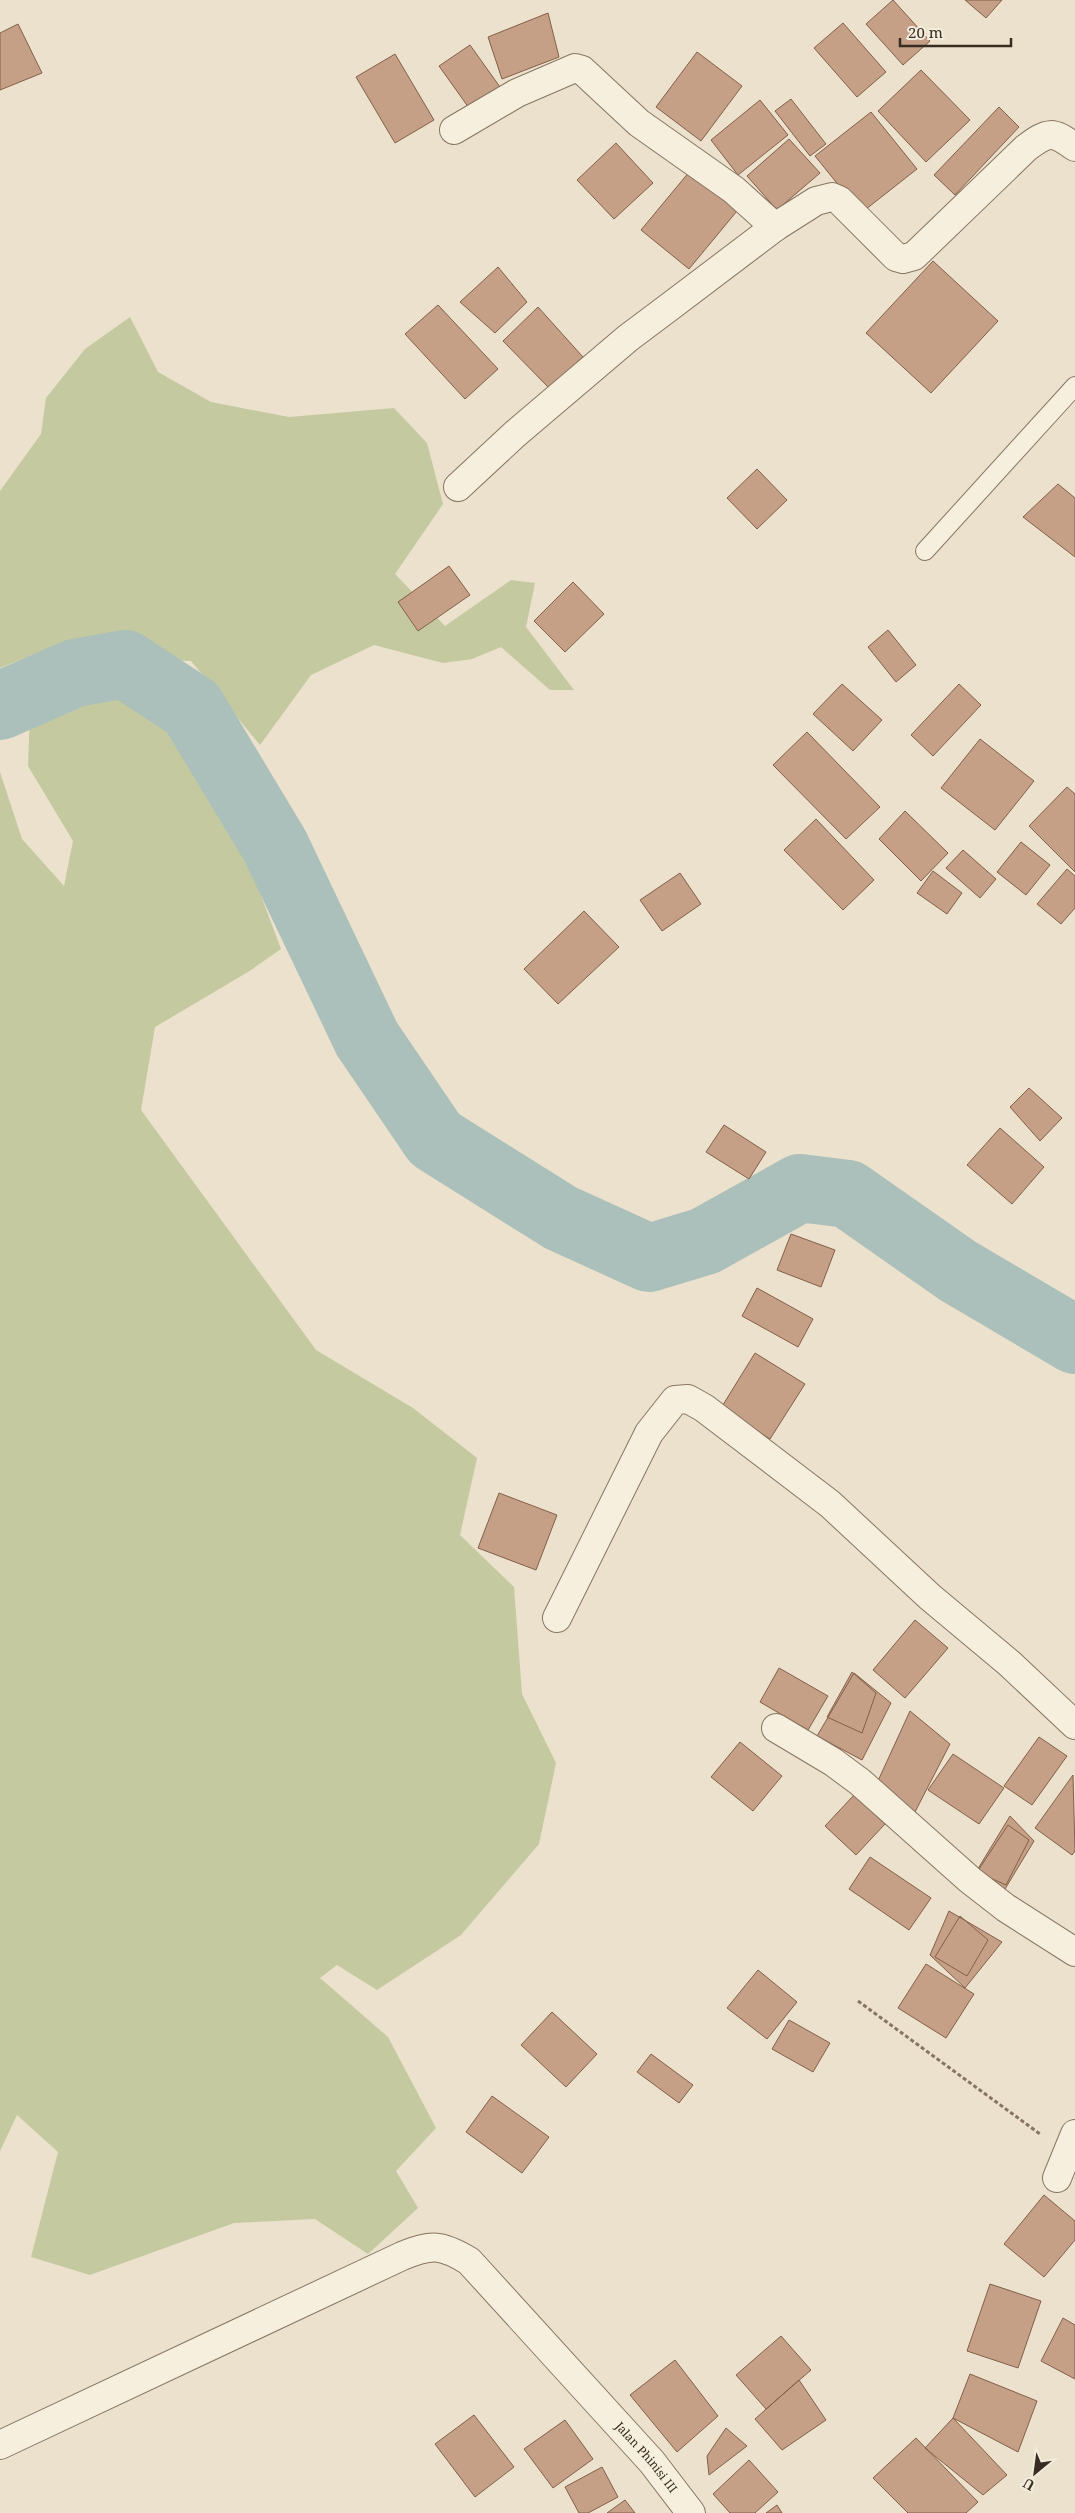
<svg xmlns="http://www.w3.org/2000/svg" width="1075" height="2513" viewBox="0 0 1075 2513" font-family="'Noto Serif',serif">
	<style>
		.green { fill: #c4c9a0 }
		.lines { fill: none; stroke-linecap: round; stroke-linejoin: round }
		.river { stroke: #abc0ba; stroke-width: 68 }
		.building { fill: #c59f86; stroke: #836049 }
		.lane-casing { stroke: #877561; stroke-width: 20 }
		.street-casing { stroke: #877561; stroke-width: 30 }
		.path { stroke: #877561; stroke-width: 3; stroke-dasharray: 4 2.5; stroke-linecap: butt }
		.lane { stroke: #f6efde; stroke-width: 18 }
		.street { stroke: #f6efde; stroke-width: 28 }
		.labels { text-anchor: middle; stroke-width: 4; stroke-linejoin: round; paint-order: stroke }
		.street-label { font-size: 12px; fill: #392d23; stroke: #f3ecdb }
	</style>
	<rect width="100%" height="100%" fill="#ebe1cc"/>
	<!-- green -->
	<path class="green" d="M130,317L158,372L211,402L289,417L394,408L427,443L443,504L395,574L445,626L511,580L535,583L526,627L574,690H550L501,647L472,659L443,663L374,645L311,675L260,745L191,661L32,655L0,668V491L41,434L46,398L85,349Z
		M98,692L144,703L226,803L281,949L248,972L155,1027L141,1110L316,1350L413,1408L477,1458L460,1535L514,1587L522,1694L556,1763L539,1844L461,1935L377,1990L337,1965L320,1978L388,2037L436,2128L396,2171L418,2208L368,2254L315,2219L234,2223L90,2275L31,2257L58,2152L17,2115L0,2151V772L22,839L64,886L73,841L28,766L30,714Z"/>
	<g class="lines">
		<!-- river -->
		<path class="river" d="M0,706L75,673L125,664L192,708L275,846L367,1039L435,1139L561,1218L649,1258L705,1241L800,1188L848,1194L958,1271L1075,1340"/>
	</g>
	<!-- building -->
	<path class="building" d="M893,0L930,41L903,65L866,24Z
		M965,0H1002L986,18Z
		M548,13L559,57L502,79L488,37Z
		M843,23L886,72L857,97L814,48Z
		M18,24L42,73L0,90V33Z
		M470,45L505,94L474,115L439,66Z
		M697,52L742,86L701,141L656,107Z
		M395,54L434,120L395,143L356,77Z
		M921,70L970,120L926,162L878,111Z
		M791,99L826,144L810,156L775,111Z
		M760,100L788,135L738,175L711,140Z
		M999,107L1019,127L955,195L934,175Z
		M871,112L917,169L861,213L815,156Z
		M789,139L820,173L777,210L747,176Z
		M616,143L653,183L614,219L577,180Z
		M690,171L737,211L689,269L641,230Z
		M933,261L998,321L931,393L866,333Z
		M498,267L527,302L495,333L460,302Z
		M438,305L498,369L465,399L405,334Z
		M538,307L583,357L549,388L503,341Z
		M757,469L787,500L757,529L727,498Z
		M1058,484L1075,498V557L1023,517Z
		M449,566L470,595L418,631L398,602Z
		M573,582L604,614L565,652L534,621Z
		M888,630L916,665L896,682L868,647Z
		M842,684L882,720L853,751L813,714Z
		M959,684L981,705L933,756L911,735Z
		M807,732L880,807L846,839L773,765Z
		M980,739L1034,781L995,830L941,788Z
		M1067,787L1075,794V872L1029,826Z
		M905,811L948,853L921,881L879,839Z
		M816,819L874,880L843,910L784,850Z
		M1021,842L1050,865L1026,895L997,872Z
		M963,850L996,879L980,898L946,868Z
		M1067,869L1075,876V908L1061,924L1037,904Z
		M933,871L962,893L947,914L917,893Z
		M680,873L701,904L662,931L640,900Z
		M584,911L619,947L558,1004L524,969Z
		M1029,1088L1062,1118L1040,1141L1010,1107Z
		M724,1125L766,1152L749,1179L706,1152Z
		M1000,1128L1044,1167L1012,1204L967,1165Z
		M791,1234L835,1250L821,1287L777,1270Z
		M757,1288L813,1319L798,1347L742,1316Z
		M755,1353L805,1384L770,1439L721,1408Z
		M499,1493L557,1515L536,1570L478,1548Z
		M915,1620L948,1648L905,1698L873,1670Z
		M779,1668L828,1696L808,1730L760,1702Z
		M852,1672L876,1693L862,1733L827,1717Z
		M854,1673L891,1703L862,1760L817,1736Z
		M910,1711L950,1744L915,1812L877,1783Z
		M1039,1737L1067,1756L1032,1805L1004,1786Z
		M740,1742L782,1776L753,1811L711,1777Z
		M953,1754L1004,1788L979,1824L928,1790Z
		M1073,1775L1075,1851L1072,1855L1035,1828Z
		M854,1795L885,1824L856,1855L825,1826Z
		M1010,1816L1034,1841L1002,1894L976,1872Z
		M1008,1825L1029,1840L1006,1885L977,1872Z
		M870,1857L931,1898L909,1930L849,1889Z
		M949,1911L1002,1942L965,1988L930,1955Z
		M960,1916L988,1940L967,1976L935,1957Z
		M926,1964L974,1994L946,2038L898,2008Z
		M758,1970L797,2002L767,2039L727,2008Z
		M552,2012L597,2054L566,2087L521,2045Z
		M789,2020L830,2043L813,2072L772,2049Z
		M651,2054L693,2085L679,2103L637,2072Z
		M492,2096L549,2137L522,2173L466,2132Z
		M1044,2195L1075,2221V2240L1044,2277L1004,2244Z
		M990,2284L1041,2301L1018,2368L967,2351Z
		M1063,2318L1075,2325V2379L1041,2361Z
		M781,2336L811,2370L766,2409L736,2375Z
		M675,2360L718,2416L677,2452L630,2395Z
		M970,2374L1037,2401L1018,2452L953,2418Z
		M799,2380L826,2420L782,2450L755,2419Z
		M474,2415L514,2467L475,2497L435,2444Z
		M953,2418L1007,2475L983,2495L925,2448Z
		M565,2420L593,2459L553,2488L524,2449Z
		M726,2428L747,2446L709,2475L707,2456Z
		M916,2438L978,2502L966,2513H908L873,2478Z
		M749,2460L778,2492L755,2513H730L713,2494Z
		M602,2467L618,2497L588,2513H579L565,2487Z
		M625,2500L635,2513H607Z
		M777,2505L782,2513H766Z"/>
	<g class="lines">
		<defs>
			<path id="lane" d="M925,551L1075,386"/>
			<g id="street">
				<path d="M454,130L517,93L575,68L582,70L639,123L734,190L775,227"/>
				<path d="M458,487L515,434L628,338L668,308L775,227L816,201L832,197L839,200L896,257L903,259L914,256L1026,148C1049,131 1052,131 1075,147"/>
				<path d="M557,1618L649,1433L675,1400L688,1399L704,1408L830,1504L930,1597L1009,1663L1075,1725"/>
				<path d="M776,1728L833,1762L860,1782L970,1880L1006,1908L1075,1952"/>
				<path d="M1057,2178L1075,2134"/>
				<path id="s1" d="M0,2445L402,2256C432,2244 441,2244 469,2261L652,2462L691,2513"/>
			</g>
		</defs>
		<!-- lane casing -->
		<use href="#lane" class="lane-casing"/>
		<!-- street casing -->
		<use href="#street" class="street-casing"/>
		<!-- path -->
		<path class="path" d="M858,2001L1040,2134"/>
		<!-- lane -->
		<use href="#lane" class="lane"/>
		<!-- street -->
		<use href="#street" class="street"/>
	</g>
	<g class="labels">
		<!-- street labels -->
		<g class="street-label">
			<text dy="4" stroke="none"><textPath href="#s1" startOffset="780">Jalan Phinisi III</textPath></text>
		</g>
	</g>
	<!-- north arrow -->
	<g transform="translate(1035 2473) rotate(209)" stroke="#f3ecdb" stroke-width="4" paint-order="stroke">
	<path d="M0-4L9 19L0 12L-9 19Z" fill="#392d23"/>
	<text y="-8" font-size="14" font-weight="bold" text-anchor="middle" fill="#392d23">U</text>
	</g>
	<!-- scale -->
	<path d="M900 38v8h111v-8" fill="none" stroke="#392d23" stroke-width="2.5"/>
	<text x="908" y="38" font-size="15" fill="#392d23" stroke="#f3ecdb" stroke-width="4" paint-order="stroke">20 m</text>
</svg>
